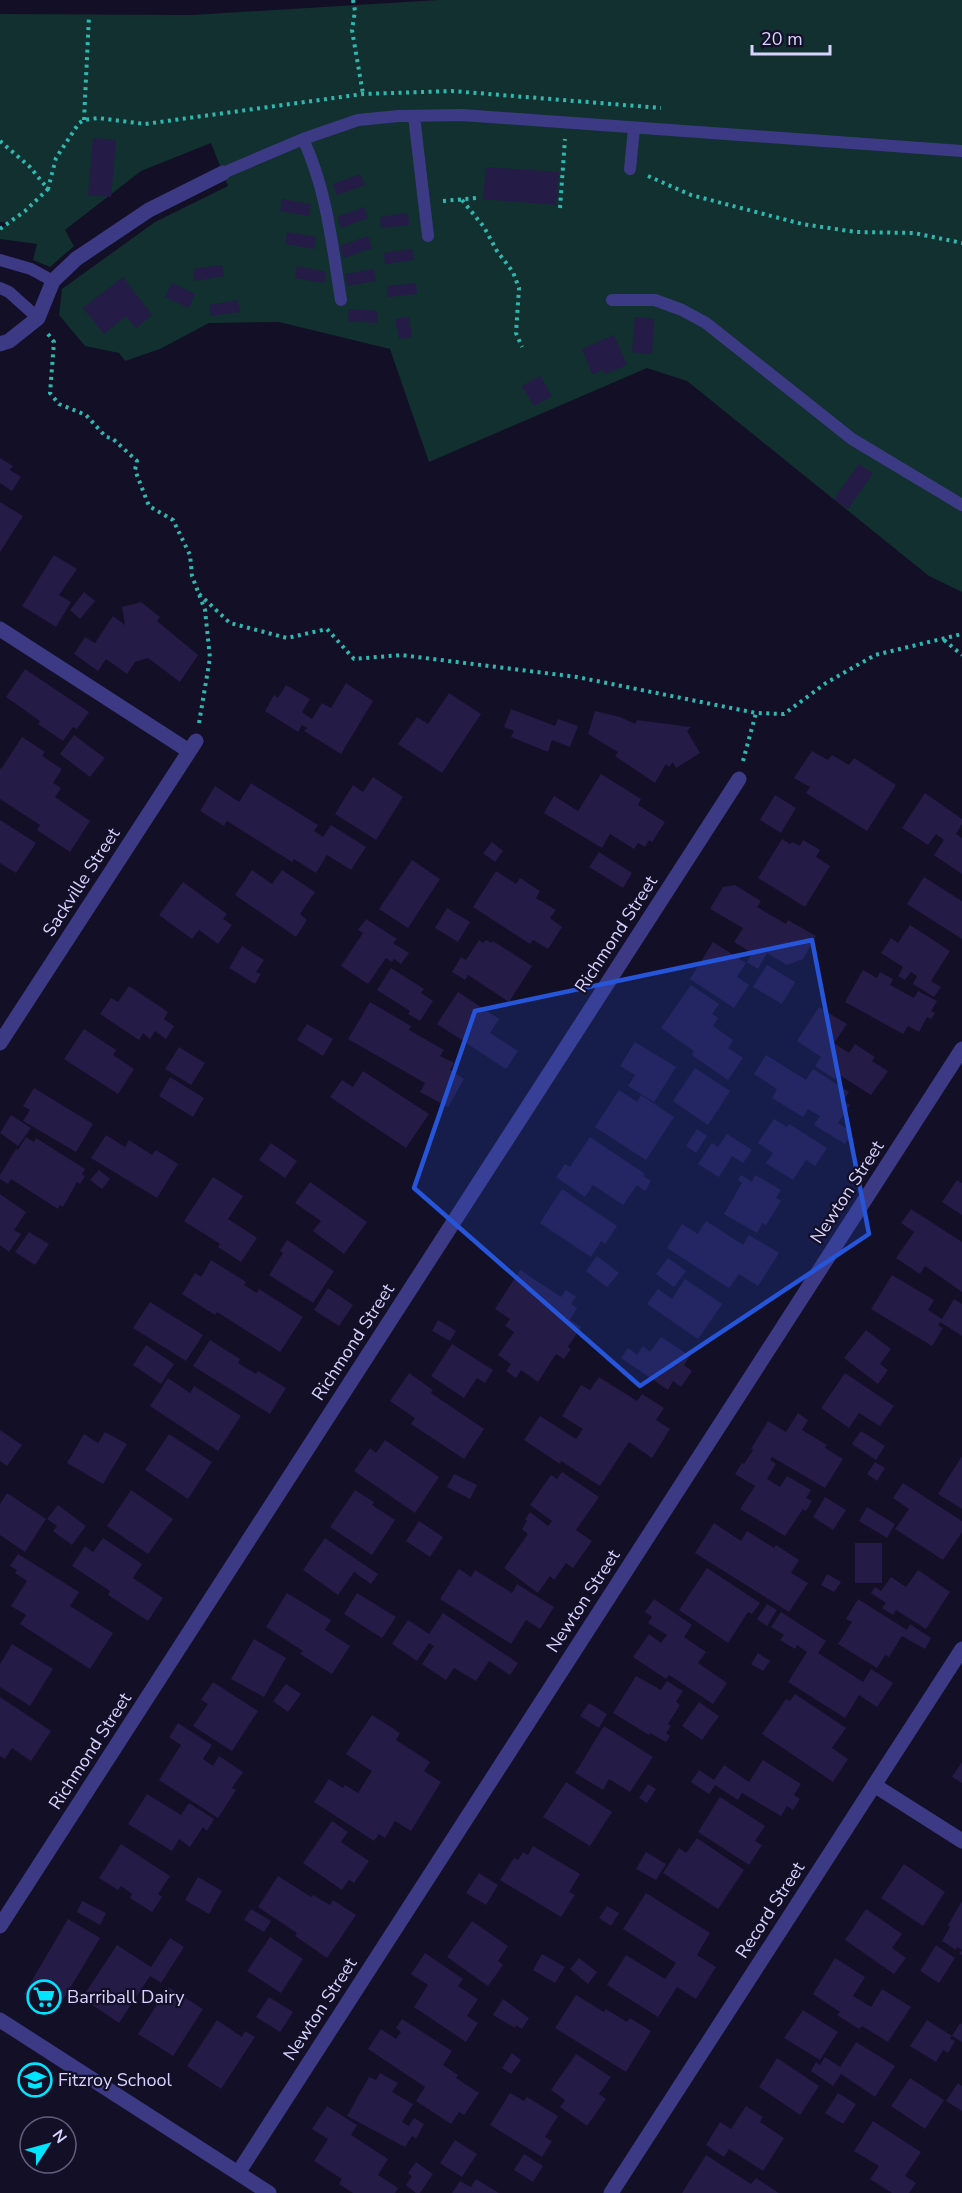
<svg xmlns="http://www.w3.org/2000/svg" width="962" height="2193" viewBox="0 0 962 2193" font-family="'Nunito Sans',sans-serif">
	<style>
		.green { fill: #12302f }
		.building { fill: #241b47 }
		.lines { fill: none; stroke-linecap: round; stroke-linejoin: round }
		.path { stroke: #2fb8b0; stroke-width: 4; stroke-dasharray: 3 4.5; stroke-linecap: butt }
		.lane { stroke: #3d3a85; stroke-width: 12 }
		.street { stroke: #3d3a85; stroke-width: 15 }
		.marked { fill: #2655da; fill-opacity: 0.2; stroke: #2655da; stroke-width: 4.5; stroke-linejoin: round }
		.labels { text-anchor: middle; stroke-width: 4.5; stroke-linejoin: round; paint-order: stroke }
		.street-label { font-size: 18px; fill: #d9d4ff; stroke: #130f26 }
		.poi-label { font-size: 18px; fill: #d9d4ff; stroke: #130f26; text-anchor: start }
	</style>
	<rect width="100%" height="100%" fill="#130f26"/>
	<!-- green -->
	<path class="green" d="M439,0H962V592L929,576L687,381L647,368L429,462L390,349L279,322L209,323L160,349L125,361L119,353L85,346L59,315L62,289L155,222L228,186L211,143L141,171L65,230L74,246L50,267L33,260L37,244L0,239V229L9,223L0,222V14L192,15Z"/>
	<!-- building -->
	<path class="building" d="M93,138L116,140L111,197L88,195Z
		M486,167L559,172L556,205L483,199Z
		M360,174L365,185L337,195L333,184Z
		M282,199L311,204L309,216L280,211Z
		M364,207L368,218L341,228L337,217Z
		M408,213L409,225L381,228L380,217Z
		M287,232L316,237L314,249L285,244Z
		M368,236L372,248L344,258L340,246Z
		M412,249L414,260L385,264L384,253Z
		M222,265L224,276L195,281L193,269Z
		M297,266L326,272L324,283L295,278Z
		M374,269L376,281L347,286L345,274Z
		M123,277L152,315L136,328L126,316L104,334L83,308Z
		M172,283L195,294L189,308L165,297Z
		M416,283L417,294L388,297L387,286Z
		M238,300L240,312L211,316L209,305Z
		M349,309L378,311L377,323L348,321Z
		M409,317L412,337L399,339L395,319Z
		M635,317L654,319L652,354L632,352Z
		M614,335L627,365L605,374L603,370L592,374L582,349Z
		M540,376L552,396L534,406L522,386Z
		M0,458L13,466L10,470L21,477L12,491L0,483Z
		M859,464L873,473L848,509L834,499Z
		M0,502L23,516L0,552Z
		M54,555L77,569L59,595L71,602L56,627L22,606Z
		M84,592L95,601L80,619L70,610Z
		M141,602L160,617L157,621L198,655L180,682L148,658L135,662L127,674L106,659L98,671L74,654L85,637L95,643L113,616L125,625L122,607Z
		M25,669L89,712L77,729L73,727L63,741L38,724L40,721L6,697Z
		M346,683L373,701L341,754L304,731L307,728L302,725L298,732L265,711L274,695L278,698L286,685L310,699L302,712L312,719L322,703L331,708Z
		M449,693L481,714L442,773L398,744L417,717L428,724Z
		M511,709L555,726L558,719L578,726L570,747L552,740L548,752L511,737L514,731L504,727Z
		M595,711L620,717L635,724L637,720L691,727L687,731L700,753L676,768L673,762L669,767L666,764L655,783L615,756L618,752L588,734Z
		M74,735L105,758L90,777L60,754Z
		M22,737L45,752L42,756L62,769L53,783L61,788L55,797L90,821L70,852L37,830L40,825L0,799V768L1,769Z
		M812,751L828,760L832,755L849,765L854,758L896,785L867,831L806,793L810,787L794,778Z
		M601,774L641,799L638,805L665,822L652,842L649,840L645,847L638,843L634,849L610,834L602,848L544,813L554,796L578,811Z
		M373,777L403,797L376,840L335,814L353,785L363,792Z
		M251,783L318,825L314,831L323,837L331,825L366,847L351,870L327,855L316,873L294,859L292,862L227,821L224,826L200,811L215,786L239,802Z
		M925,793L962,819V824L956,834L962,838V874L934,855L944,840L936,834L928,845L902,828Z
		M775,795L796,808L781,833L760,820Z
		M0,820L36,843L16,873L0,863Z
		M782,839L790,844L792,842L800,846L803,840L820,850L816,857L830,866L805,907L758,878Z
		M492,842L503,851L495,862L483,853Z
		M599,852L632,873L623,888L589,867Z
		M412,860L440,879L408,928L379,909Z
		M252,870L272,884L282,870L315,892L300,914L307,920L296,937L235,895Z
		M496,871L516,884L520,878L540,891L536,898L556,910L550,918L562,927L548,949L533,940L530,944L473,907Z
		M924,877L962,901V939L907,904Z
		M183,882L227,914L223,919L232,925L218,944L199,930L192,939L159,915Z
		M735,885L761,901L757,907L786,924L788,920L816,936L803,959L787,965L767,953L758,969L747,962L752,953L734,942L743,928L710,909L723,887Z
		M447,908L470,922L458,942L435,928Z
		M366,919L397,939L393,943L409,953L401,964L394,959L392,962L386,958L368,984L341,966L363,933L358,930Z
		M910,925L950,951L931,981L941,987L934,997L913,984L917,976L911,972L905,980L898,976L903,967L881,953L891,938L898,943Z
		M479,940L483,943L486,940L492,943L493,941L532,966L509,1002L468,975L465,980L452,972L461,957L466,960Z
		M713,942L746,963L737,977L749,985L734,1008L690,979Z
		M242,946L264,960L256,972L261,974L255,984L229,968Z
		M767,965L795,982L782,1004L753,987Z
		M391,968L424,989L421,993L433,1001L420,1021L408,1014L410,1011L377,990Z
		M863,970L877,978L880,972L893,979L890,985L914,998L918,991L937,1001L931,1011L935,1013L931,1019L927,1017L919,1032L908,1026L903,1034L845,1002Z
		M691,985L719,1004L712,1014L718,1018L713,1026L733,1040L728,1048L743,1058L728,1080L692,1055L694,1051L661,1028Z
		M129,986L168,1012L164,1019L174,1026L166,1039L155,1031L150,1039L143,1033L139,1040L100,1014L111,998L118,1002Z
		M458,992L499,1019L490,1033L518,1051L506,1069L437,1024Z
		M370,1002L411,1026L409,1030L444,1050L440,1056L454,1063L450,1070L464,1079L448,1107L420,1092L425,1083L348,1039Z
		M819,1007L847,1024L834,1043L849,1053L855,1044L875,1057L872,1061L888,1071L871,1095L838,1074L835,1079L815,1066L821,1057L797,1041Z
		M307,1024L333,1039L323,1056L297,1040Z
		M84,1029L116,1050L113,1055L134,1069L118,1094L64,1059Z
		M635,1042L676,1067L654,1102L628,1086L635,1075L620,1066Z
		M179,1047L205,1063L191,1085L165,1069Z
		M766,1055L806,1080L813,1069L849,1092L843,1101L850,1105L838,1123L852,1132L845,1144L814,1125L820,1116L808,1109L803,1117L772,1098L777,1089L754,1074Z
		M695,1068L730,1091L708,1125L673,1101Z
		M363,1071L429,1114L406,1148L330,1097L342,1080L353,1087Z
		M170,1077L204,1098L193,1117L159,1096Z
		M34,1088L93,1124L76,1152L23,1121L30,1110L23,1106Z
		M619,1090L637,1102L641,1095L674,1117L646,1160L595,1127Z
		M11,1115L31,1128L18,1146L0,1133Z
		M774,1119L787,1127L789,1124L827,1148L815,1166L806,1160L793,1180L766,1163L773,1153L758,1143Z
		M697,1129L707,1136L696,1153L686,1146Z
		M727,1134L752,1150L743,1163L732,1156L719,1177L698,1164L712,1143L718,1147Z
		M106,1135L125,1147L129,1140L152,1155L156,1150L178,1164L157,1198L91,1158Z
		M26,1137L34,1142L36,1138L85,1169L82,1174L85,1176L80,1184L77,1182L63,1207L60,1205L58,1209L11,1179L8,1184L0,1179V1175L16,1149L18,1150Z
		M590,1137L645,1174L643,1176L651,1181L645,1191L637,1185L623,1205L593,1185L585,1197L556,1177L565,1164L570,1167Z
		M271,1143L297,1161L285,1178L259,1160Z
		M99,1170L110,1179L102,1189L90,1180Z
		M741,1175L752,1182L755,1175L781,1190L776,1198L781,1201L766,1225L762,1223L757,1233L724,1214L742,1183L738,1180Z
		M213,1177L243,1196L228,1219L257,1238L241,1262L218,1247L220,1244L184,1221Z
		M957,1180L962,1183V1215L942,1202Z
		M310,1182L367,1222L344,1254L313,1231L321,1221L295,1203Z
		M562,1189L617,1226L605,1244L601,1241L591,1257L540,1223Z
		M0,1194L26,1212L14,1230L21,1234L9,1252L0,1245Z
		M911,1209L962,1242V1292L925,1266L920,1274L896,1258L914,1232L901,1223Z
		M706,1221L743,1245L749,1235L779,1253L758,1286L739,1274L729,1288L667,1248L682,1224L698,1234Z
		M29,1232L49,1244L35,1265L15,1252Z
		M287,1240L334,1271L313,1303L269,1275L283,1253L280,1251Z
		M597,1256L619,1273L607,1287L586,1271Z
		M668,1258L686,1271L674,1287L656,1274Z
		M211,1260L246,1282L244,1285L257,1293L259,1289L303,1317L280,1352L217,1312L215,1315L182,1294L195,1273L201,1277Z
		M520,1270L561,1297L566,1290L576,1297L571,1304L577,1308L570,1320L581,1327L568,1347L571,1349L564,1359L556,1354L538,1382L521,1370L516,1378L506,1371L511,1364L498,1355L514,1332L505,1326L510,1319L495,1309Z
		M892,1275L934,1300L928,1310L942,1319L954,1299L962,1304V1336L940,1322L938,1325L943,1328L932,1346L871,1309Z
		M685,1279L722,1304L698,1339L647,1304L658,1289L672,1299Z
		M328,1288L353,1305L339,1326L314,1310Z
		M150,1302L203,1335L186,1361L133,1328Z
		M438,1320L456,1331L450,1341L432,1331Z
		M866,1330L891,1349L880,1364L888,1370L878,1384L844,1358Z
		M661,1337L690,1356L684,1365L692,1371L681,1387L673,1381L668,1390L621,1358L628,1348L637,1355L643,1346L650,1352Z
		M210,1340L240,1359L238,1363L256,1374L258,1371L286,1388L270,1414L193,1366Z
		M452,1344L493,1370L485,1383L477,1378L464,1398L431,1376Z
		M146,1345L174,1364L161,1384L133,1365Z
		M409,1373L433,1390L431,1393L484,1429L464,1459L411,1424L415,1418L390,1401Z
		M845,1373L894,1406L880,1426L859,1413L849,1428L821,1408Z
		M599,1377L637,1401L642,1394L664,1408L656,1420L670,1429L652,1458L629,1442L600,1486L561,1461L560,1464L524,1440L540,1416L576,1439L583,1429L562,1416L581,1385L590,1390Z
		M168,1378L190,1393L194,1386L241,1416L218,1451L150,1406Z
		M798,1413L808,1420L802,1430L827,1445L825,1448L843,1459L825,1488L772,1457L770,1460L776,1464L767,1479L780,1487L787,1476L811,1490L806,1498L812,1501L806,1511L803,1509L785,1536L740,1509L755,1486L735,1474L742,1463L744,1464L753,1450L751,1449L768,1421L786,1432Z
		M0,1430L22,1445L7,1466L0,1461Z
		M861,1431L885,1446L876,1460L852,1444Z
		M105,1432L127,1444L103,1484L67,1463L84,1434L98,1443Z
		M169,1434L212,1462L188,1499L145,1470Z
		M385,1440L439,1477L415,1513L354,1471L370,1448L376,1453Z
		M962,1456V1509L938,1494Z
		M875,1462L885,1468L877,1481L867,1474Z
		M562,1472L599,1497L576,1530L592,1541L573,1568L566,1563L554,1580L550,1576L538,1593L504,1568L528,1534L522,1529L527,1521L525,1519L530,1512L548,1526L552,1521L530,1505L551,1475L557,1479Z
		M454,1474L477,1485L470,1499L447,1487Z
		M903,1483L962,1521V1532L943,1560L895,1529L909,1509L893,1498Z
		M131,1490L173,1519L148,1554L107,1526Z
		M355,1490L374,1502L372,1505L395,1520L372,1555L330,1527Z
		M7,1493L46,1519L25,1552L0,1535V1504Z
		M825,1497L846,1510L833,1530L813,1517Z
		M58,1505L86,1526L72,1545L53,1531L57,1526L47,1519Z
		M867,1507L895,1524L887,1538L859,1521Z
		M419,1521L443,1537L430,1557L406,1541Z
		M714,1523L741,1541L747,1531L774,1548L776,1545L799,1560L791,1573L808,1583L789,1612L695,1553Z
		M103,1538L142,1564L133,1578L163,1598L148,1621L108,1595L110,1591L72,1566L85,1546L93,1552Z
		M325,1538L378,1574L371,1584L354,1572L338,1595L303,1570Z
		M855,1543H882V1583H855Z
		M18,1554L79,1592L70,1606L113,1633L90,1669L20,1624L26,1615L11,1606L27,1581L15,1573L17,1570L10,1566Z
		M707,1568L760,1603L752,1614L748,1612L728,1643L679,1610Z
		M459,1569L471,1577L475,1570L512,1593L517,1584L554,1607L540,1629L526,1620L511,1644L440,1599Z
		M918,1570L950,1592L926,1629L896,1610L893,1615L882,1608L886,1603L871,1593L875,1587L881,1591L891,1577L906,1587Z
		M827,1574L841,1582L834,1592L821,1585Z
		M287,1593L331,1620L325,1630L350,1646L332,1674L300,1654L303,1651L266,1627Z
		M357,1593L396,1617L382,1638L344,1614Z
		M654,1599L692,1625L684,1637L706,1652L698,1663L727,1683L713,1704L669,1675L666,1679L633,1657L649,1634L661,1643L667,1635L648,1623L652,1617L645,1612Z
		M858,1599L907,1630L910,1624L931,1638L925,1649L902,1636L889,1657L885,1655L877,1668L838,1644L852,1622L846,1619Z
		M767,1604L777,1610L767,1626L757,1619Z
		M781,1612L826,1641L818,1653L863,1682L871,1669L893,1683L877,1707L859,1695L845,1718L788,1682L807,1652L797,1645L795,1649L780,1640L784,1635L771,1627Z
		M443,1613L518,1663L510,1675L489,1661L476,1681L454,1668L446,1680L422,1664L434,1646L429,1643L417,1661L392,1644L408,1620L429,1634Z
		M254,1639L286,1658L264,1697L231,1679Z
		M12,1644L53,1669L30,1706L0,1687V1664Z
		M758,1653L770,1661L763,1671L751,1664Z
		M636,1676L661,1690L667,1681L683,1691L676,1702L680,1705L668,1724L671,1726L666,1733L670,1736L666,1742L650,1733L649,1735L613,1713Z
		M213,1682L258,1711L232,1751L193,1726L208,1704L201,1700Z
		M286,1684L301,1694L288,1712L273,1701Z
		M795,1694L846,1728L832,1748L848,1759L833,1782L762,1734L786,1699L790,1701Z
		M0,1697L51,1731L31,1761L12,1748L5,1759L0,1756Z
		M699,1702L719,1716L702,1740L682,1726Z
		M589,1703L607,1714L599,1728L580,1716Z
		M372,1715L400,1733L396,1740L430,1762L424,1771L441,1782L411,1831L395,1821L385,1838L379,1834L374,1841L314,1802L329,1779L343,1788L345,1785L358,1793L372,1771L346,1754Z
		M178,1723L212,1745L203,1759L213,1766L219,1756L243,1772L232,1788L236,1790L218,1818L159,1780L181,1745L169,1737Z
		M604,1726L653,1757L630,1792L609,1779L603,1790L575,1773Z
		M763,1760L801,1784L794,1795L800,1799L793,1810L787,1806L781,1816L742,1793L738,1800L715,1785L709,1794L691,1782L699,1770L714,1780L724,1765L749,1782Z
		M962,1762V1783L952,1777Z
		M566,1782L612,1812L590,1846L543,1817Z
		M648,1784L656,1789L647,1803L639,1798Z
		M147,1794L181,1815L189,1803L214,1819L207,1831L203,1827L190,1847L179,1839L172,1851L128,1824Z
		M720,1797L765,1826L755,1841L762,1845L749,1865L698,1832Z
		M332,1821L348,1832L341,1842L369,1861L354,1883L349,1880L342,1890L303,1863Z
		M697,1838L744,1870L718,1909L663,1873L679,1848L686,1853Z
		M121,1844L170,1876L158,1894L162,1897L152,1912L130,1898L132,1894L121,1886L118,1890L99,1878Z
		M533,1846L580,1874L569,1892L575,1895L561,1917L500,1880L514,1858L518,1860L523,1852L528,1855Z
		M646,1852L666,1864L656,1880L636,1869Z
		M904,1864L945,1892L923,1926L881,1898Z
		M479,1873L498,1885L486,1905L466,1893Z
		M278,1876L311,1897L313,1895L330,1905L333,1900L356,1915L327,1958L295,1936L297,1933L258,1907Z
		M198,1877L222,1891L209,1914L185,1900Z
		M646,1893L710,1933L697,1955L716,1967L696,1999L677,1987L658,2017L607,1985L626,1955L665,1979L676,1963L623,1929Z
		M82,1901L106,1913L100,1925L77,1912Z
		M962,1901V1955L959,1954L962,1950L957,1947L956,1950L942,1941L950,1927L948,1925Z
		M607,1906L619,1913L611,1926L599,1918Z
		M251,1909L271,1921L264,1932L244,1920Z
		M866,1909L902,1934L892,1948L906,1958L894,1974L845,1940Z
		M68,1919L100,1938L55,2013L24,1994Z
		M472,1921L508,1946L498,1961L503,1965L488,1986L447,1957Z
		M270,1937L303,1959L281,1993L247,1971Z
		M170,1938L184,1947L161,1983L150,1976L119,2023L82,1998L117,1945L151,1967Z
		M936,1945L955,1958L939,1983L920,1971Z
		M425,1953L463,1979L458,1986L478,1999L467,2016L478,2023L466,2042L414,2007L428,1985L411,1974Z
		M542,1954L565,1967L555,1983L533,1970Z
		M579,1958L597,1972L588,1984L570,1969Z
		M835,1958L865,1977L853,1996L871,2007L882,1989L911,2007L888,2042L862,2026L859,2029L837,2015L840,2012L813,1994Z
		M168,1987L203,2009L173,2056L138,2034Z
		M576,1995L604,2012L606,2009L627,2022L630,2018L651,2031L626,2072L555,2028Z
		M269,1997L293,2012L280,2032L256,2017Z
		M503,1999L529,2018L522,2029L516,2025L515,2028L493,2015Z
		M803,2010L838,2032L820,2060L784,2038Z
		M402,2019L452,2051L443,2065L458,2075L456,2078L479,2093L464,2115L459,2112L451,2124L416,2101L425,2087L368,2049L381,2029L396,2039L401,2032L396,2028Z
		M217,2020L242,2037L245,2031L255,2037L221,2089L187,2066Z
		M927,2020L952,2036L950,2038L955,2041L948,2053L943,2050L936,2062L910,2046Z
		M960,2023L962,2024V2042L952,2036Z
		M856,2042L895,2066L875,2097L841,2074L833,2086L811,2071L816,2062L820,2065L825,2057L840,2067Z
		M512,2053L521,2060L511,2074L502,2068Z
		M576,2054L611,2077L599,2094L606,2099L587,2126L560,2107L565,2100L551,2090Z
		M777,2058L819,2086L800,2115L759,2087Z
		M380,2073L398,2083L392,2092L413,2104L402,2122L409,2126L414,2118L424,2124L416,2139L412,2136L405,2147L347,2116L369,2077L376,2080Z
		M910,2078L944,2100L925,2129L891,2106Z
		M958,2083L962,2086V2111L946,2101Z
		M510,2093L524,2101L527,2097L558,2116L545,2137L552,2141L542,2157L490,2125Z
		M838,2093L856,2104L843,2124L825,2113Z
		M327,2106L357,2125L351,2135L388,2159L378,2175L398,2188L395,2193H353L339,2184L342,2179L314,2161L328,2139L312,2129Z
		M746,2106L763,2117L760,2122L784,2138L763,2171L729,2149L724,2157L706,2145L720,2122L731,2129Z
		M873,2121L921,2152L905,2176L916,2183L909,2193H892L870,2179L879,2166L854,2151Z
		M455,2140L477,2154L462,2177L440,2163Z
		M524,2154L543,2166L533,2182L514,2170Z
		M706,2155L751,2184L756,2178L779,2193H682Z
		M416,2162L433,2174L420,2193H416L406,2185L412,2176L408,2173Z
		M476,2179L499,2193H452L460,2181L471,2187Z"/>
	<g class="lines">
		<!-- path -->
		<path class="path" d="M353,0L355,11L352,30L363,94
			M84,120L89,16
			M0,141L30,167L48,189L56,158L79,123L84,120L98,118L145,124L363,94L452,91L661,108
			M648,176L691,195L802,224L856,232L914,233L962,243
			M462,200L484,227L497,251L513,272L519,288L516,333L522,347
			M443,201L477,198
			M560,208L565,139
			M0,229L25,211L48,189
			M48,334L54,342L50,393L59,404L86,415L106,437L112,438L137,461L135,470L149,506L173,520L190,555L192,576L205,610L210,658L199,723
			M199,594L230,623L287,638L327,629L354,659L401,655L577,677L756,713
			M944,640L962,655
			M743,761L756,713L784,714L826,683L875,655L962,634"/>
		<!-- lane -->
		<path class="lane" d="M414,116L428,236
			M303,139C327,190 332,245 341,300
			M630,169L634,129
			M223,173L303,139L358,120L399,116L462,115L962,151
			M0,260L31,269L53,281
			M0,288L9,292L38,318
			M612,300H655L682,310L706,323L852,439L962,505"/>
		<!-- street -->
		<path class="street" d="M0,344L9,341L38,318L53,281L76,259L149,210L223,173
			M0,629L189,751
			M0,1043L196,741
			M874,1785L962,1841
			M0,1926L739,779
			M0,2020L269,2193
			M238,2173L962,1049
			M611,2193L962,1649"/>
	</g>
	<!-- marked area -->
	<path class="marked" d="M812,940L869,1234L640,1386L414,1188L475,1011Z"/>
	<!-- icons -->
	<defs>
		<symbol id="supermarket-ring" viewBox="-11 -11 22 22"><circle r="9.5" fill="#130f26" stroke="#00e5ff" stroke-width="1.5"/><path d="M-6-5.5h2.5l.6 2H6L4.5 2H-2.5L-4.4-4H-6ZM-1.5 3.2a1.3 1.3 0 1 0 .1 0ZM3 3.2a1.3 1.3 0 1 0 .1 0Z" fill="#00e5ff"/></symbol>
		<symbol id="school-ring" viewBox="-11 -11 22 22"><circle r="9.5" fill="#130f26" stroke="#00e5ff" stroke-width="1.5"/><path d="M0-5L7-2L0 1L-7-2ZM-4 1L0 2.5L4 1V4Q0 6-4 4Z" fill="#00e5ff"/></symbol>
	</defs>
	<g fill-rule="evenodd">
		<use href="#supermarket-ring" x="25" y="1978" width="38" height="38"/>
		<use href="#school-ring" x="16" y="2061" width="38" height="38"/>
	</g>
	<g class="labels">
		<!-- street labels -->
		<g class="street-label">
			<text transform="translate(81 882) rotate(-57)" y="6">Sackville Street</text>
			<text transform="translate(616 934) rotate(-57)" y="6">Richmond Street</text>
			<text transform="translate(847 1192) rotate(-57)" y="6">Newton Street</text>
			<text transform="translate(353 1342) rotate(-57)" y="6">Richmond Street</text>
			<text transform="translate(583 1601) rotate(-57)" y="6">Newton Street</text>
			<text transform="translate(90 1751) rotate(-57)" y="6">Richmond Street</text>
			<text transform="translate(770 1910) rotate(-57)" y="6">Record Street</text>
			<text transform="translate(320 2009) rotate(-57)" y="6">Newton Street</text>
		</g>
		<!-- poi labels -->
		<g class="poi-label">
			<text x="67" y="2003">Barriball Dairy</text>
			<text x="58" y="2086">Fitzroy School</text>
		</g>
	</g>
	<!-- north arrow -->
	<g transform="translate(48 2145) rotate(54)"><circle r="28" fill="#130f26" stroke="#625e7d" stroke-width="1.5"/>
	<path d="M0-4.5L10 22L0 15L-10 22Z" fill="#00e5ff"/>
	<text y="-9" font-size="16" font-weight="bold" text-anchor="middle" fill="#d9d4ff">N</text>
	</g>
	<!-- scale -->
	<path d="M752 45v9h78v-9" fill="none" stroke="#d9d4ff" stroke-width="3"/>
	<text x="761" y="45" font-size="18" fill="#d9d4ff" stroke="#130f26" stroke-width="4.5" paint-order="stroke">20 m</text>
</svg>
